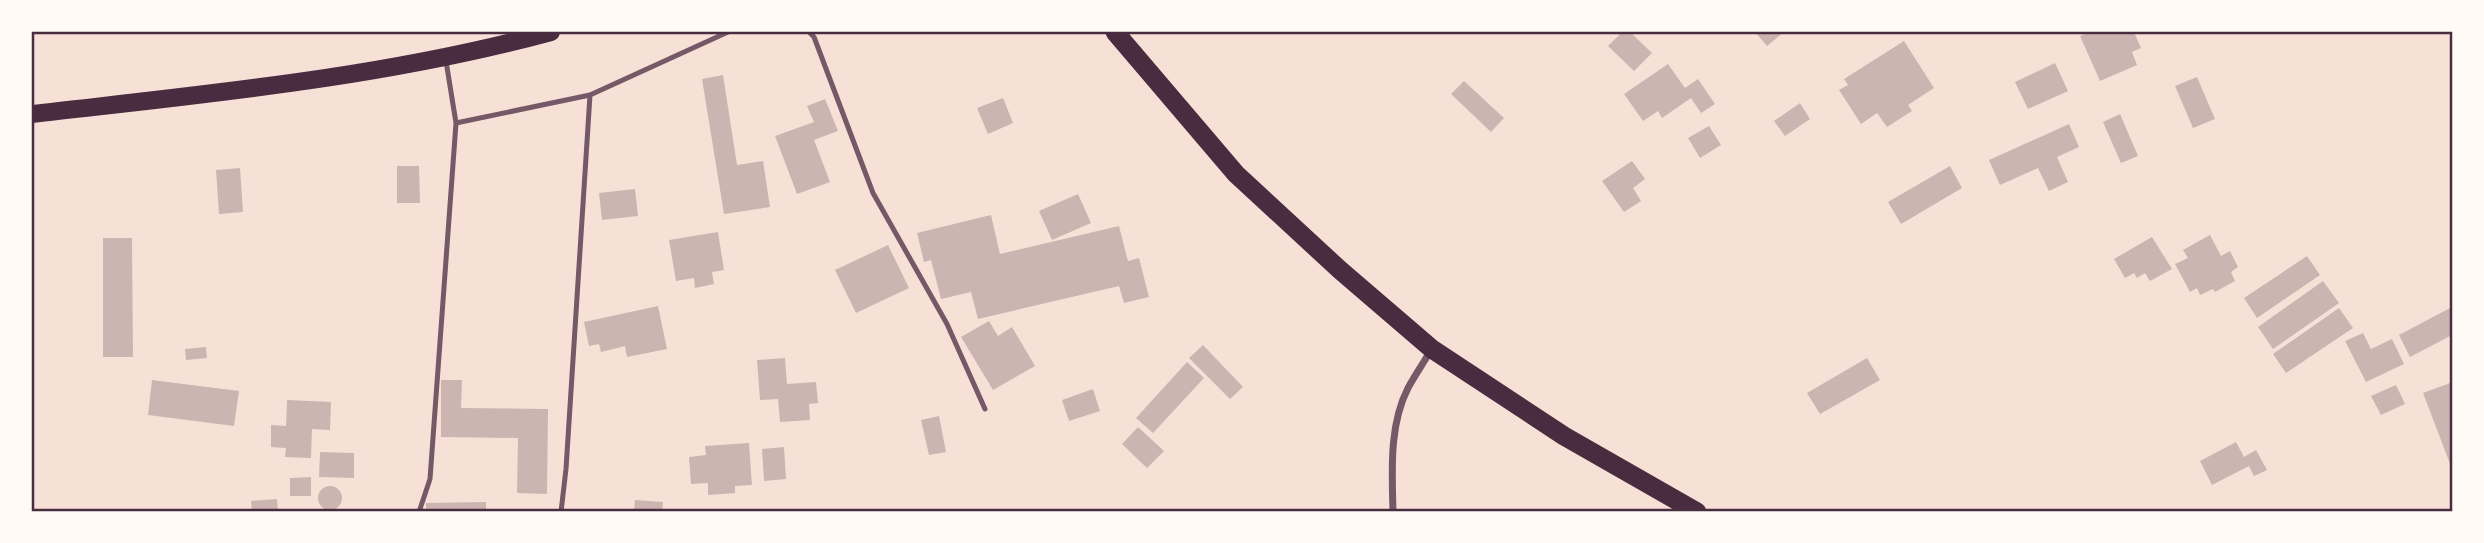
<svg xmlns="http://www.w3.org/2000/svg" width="2484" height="543" viewBox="0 0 2484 543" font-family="Rubik,sans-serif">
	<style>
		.building { fill: #ccb4b1 }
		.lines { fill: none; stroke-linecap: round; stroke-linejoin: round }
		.service { stroke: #755966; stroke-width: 5 }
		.minor { stroke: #755966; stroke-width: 7 }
		.primary { stroke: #4a2c40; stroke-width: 18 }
		.trunk { stroke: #4a2c40; stroke-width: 19 }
		.neatline { fill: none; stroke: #4a2c40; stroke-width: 2.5 }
	</style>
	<rect width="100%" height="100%" fill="#f7e1d7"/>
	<!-- building -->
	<path class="building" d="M1622,32H1630L1652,53L1634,71L1608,46Z
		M1755,32H1784L1767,46Z
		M2091,32H2134L2141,48L2132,52L2137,65L2100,81L2080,36Z
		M1904,41L1934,88L1908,105L1912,111L1887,127L1877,113L1861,124L1839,90L1848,85L1844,79Z
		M2055,63L2068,91L2028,109L2015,82Z
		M1668,64L1685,88L1698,79L1715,104L1701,113L1691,98L1662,118L1658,111L1643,121L1624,94Z
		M723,75L737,165L763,161L770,207L724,214L702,79Z
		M2197,77L2215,119L2193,128L2175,86Z
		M1464,81L1504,118L1491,132L1451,94Z
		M1003,98L1013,123L988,134L977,108Z
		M825,99L838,131L814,140L830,182L797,194L775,136L814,122L807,106Z
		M1800,103L1810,119L1785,136L1774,121Z
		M2120,114L2138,156L2121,163L2103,122Z
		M2069,124L2079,147L2057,157L2068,182L2049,191L2038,168L2000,185L1989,160Z
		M1709,126L1721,145L1700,158L1688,138Z
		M1632,161L1645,179L1633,188L1641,201L1624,212L1602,181Z
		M397,166H419L420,203H397Z
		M1950,166L1962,188L1901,224L1888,202Z
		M240,168L243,212L219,214L216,170Z
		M635,189L638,216L602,220L599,193Z
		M1078,194L1091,223L1052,240L1039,211Z
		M991,215L1000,254L1119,226L1128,261L1139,258L1149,297L1124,303L1119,286L978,319L971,292L941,299L931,260L924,262L917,233Z
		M718,232L724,270L712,272L714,284L695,288L694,278L676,281L669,240Z
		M2210,235L2221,256L2230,251L2238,267L2231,272L2235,281L2215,292L2213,289L2200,295L2197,288L2190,292L2175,264L2188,258L2183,250Z
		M2152,237L2172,269L2150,281L2145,273L2137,278L2134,273L2125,278L2114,259Z
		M103,238H132L133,357H103Z
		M888,245L909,288L856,313L835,270Z
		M2307,256L2320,275L2257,318L2244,298Z
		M2323,281L2339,303L2273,349L2258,327Z
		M658,306L667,349L627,357L625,346L601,352L599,344L589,346L584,322Z
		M2452,307V335L2410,357L2399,335Z
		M2339,308L2353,328L2286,373L2273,354Z
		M989,321L998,336L1012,327L1035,366L993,390L961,337Z
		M2363,333L2371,349L2392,339L2404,364L2366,382L2345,341Z
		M1203,345L1243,387L1230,399L1189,358Z
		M206,347L207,358L186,360L185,349Z
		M785,358L787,384L816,382L818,403L809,404L810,420L780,422L778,399L760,400L757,360Z
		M1867,358L1880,380L1820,414L1807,393Z
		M1187,362L1204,378L1153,433L1136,418Z
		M152,380L239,391L234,426L148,415Z
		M441,380H462L461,408L548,409L547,494L517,493L518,438L441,437Z
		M2450,383L2452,389V469L2423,393Z
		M2396,385L2405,404L2381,415L2371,396Z
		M1093,389L1100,411L1069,421L1062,400Z
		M287,400L331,402L330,430L312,429L311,458L285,457L286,448L271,447V425L286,426Z
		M939,416L946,452L929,455L921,420Z
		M1138,427L1164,451L1147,468L1122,444Z
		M2236,442L2244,457L2256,450L2267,470L2254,476L2249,466L2212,485L2200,461Z
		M749,443L752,485L735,486V493L708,495V483L691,484L689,457L706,455L705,446Z
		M784,447L786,479L764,481L762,449Z
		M320,452L354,453V478L319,477Z
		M311,477V496H290V478Z
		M318 498a12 12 0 1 1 24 0a12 12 0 1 1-24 0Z
		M277,499L278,512H252L251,501Z
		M635,500L663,502L662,512H634Z
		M486,502V512H426V503Z"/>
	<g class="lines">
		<!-- service -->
		<path class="service" d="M809,32L814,37L873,193L947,324L985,409
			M456,123L590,95L728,32
			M419,512L430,479L456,123L446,61
			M561,512L566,469L590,95"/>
		<!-- minor -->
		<path class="minor" d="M1393,512C1392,471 1389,425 1408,388C1415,375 1424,362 1431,350"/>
		<!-- primary -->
		<path class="primary" d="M32,114C205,94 382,78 551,32"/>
		<!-- trunk -->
		<path class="trunk" d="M1115,32L1236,174L1340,270L1432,349L1564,436L1697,512"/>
	</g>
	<!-- border -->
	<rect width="2484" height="543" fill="none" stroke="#fffaf5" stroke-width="66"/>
	<rect x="33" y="33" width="2418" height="477" class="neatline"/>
</svg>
